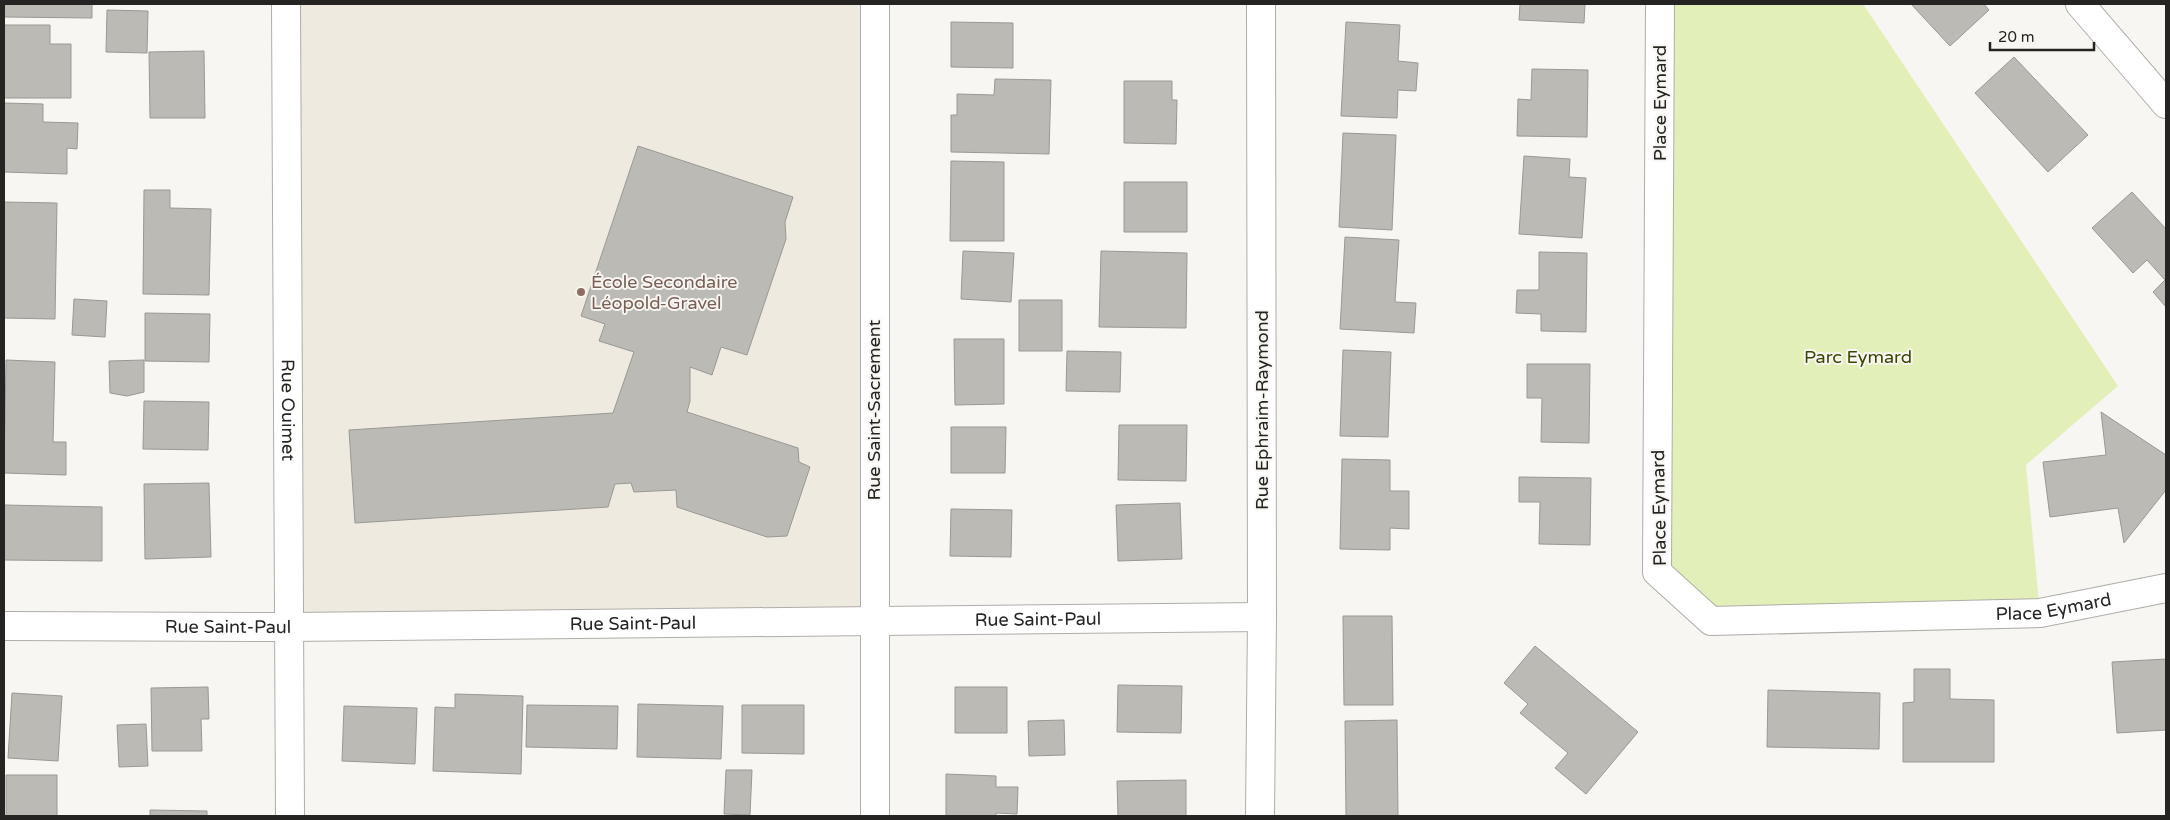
<svg xmlns="http://www.w3.org/2000/svg" width="2170" height="820" viewBox="0 0 2170 820" font-family="'Varela Round',sans-serif">
	<style>
		.built { fill: #efeadf }
		.green { fill: #e3efb8 }
		.building { fill: #bcbab5; stroke: #999894 }
		.lines { fill: none; stroke-linecap: round; stroke-linejoin: round }
		.street-casing { stroke: #afada9; stroke-width: 30 }
		.street { stroke: #fff; stroke-width: 28 }
		.education-dot { fill: #8d6e63; stroke: #f8f6f2; stroke-width: 2 }
		.labels { text-anchor: middle; stroke-width: 4; stroke-linejoin: round; paint-order: stroke }
		.street-label { font-size: 18px; fill: #252422; stroke: #f8f6f2 }
		.education-label { font-size: 18px; fill: #785e54; stroke: #f8f6f2; text-anchor: start }
		.park-label { font-size: 18px; fill: #3d4600; stroke: #f8f6f2 }
	</style>
	<rect width="100%" height="100%" fill="#f8f6f2"/>
	<!-- built -->
	<path class="built" d="M286,4H875L874,621L289,627Z"/>
	<!-- green -->
	<path class="green" d="M1660,4H1863L2118,386L2026,465L2040,613L1711,621L1657,572Z"/>
	<!-- building -->
	<path class="building" d="M4,4H92V18L4,17Z
		M1520,4H1585L1584,23L1519,20Z
		M1911,4H1984L1989,10L1950,46Z
		M107,10L148,11L147,53L106,52Z
		M951,22L1013,23V68L951,67Z
		M1346,22L1400,25L1398,61L1418,63L1416,91L1398,90L1397,118L1341,116Z
		M4,25H50V44H71V98H4Z
		M204,51L205,118H150L149,52Z
		M2014,57L2088,135L2048,172L1975,93Z
		M1532,69L1588,70L1587,137L1517,136L1518,99L1531,100Z
		M995,79L1051,80L1049,154L951,152V115H957V94L994,95Z
		M1124,81H1172V100H1177L1176,144L1124,143Z
		M4,103L43,104V122L78,123L77,149L67,148V174L4,172Z
		M1343,133L1396,135L1392,230L1339,227Z
		M638,146L793,197L785,222L786,239L747,355L721,347L712,375L690,367V401L687,412L798,448L799,462L810,467L787,536L767,537L677,507L676,490L634,492L631,483L615,484L608,507L355,523L349,430L613,413L634,352L599,341L605,324L581,316Z
		M1524,156L1570,159L1569,177L1586,178L1582,238L1519,234Z
		M951,161L1004,162V241H950Z
		M1124,182H1187V232H1124Z
		M144,190H170V208L211,209L209,295L143,294Z
		M2132,192L2166,229V307L2153,292L2165,280L2147,260L2133,273L2092,228Z
		M4,202L57,203L55,319L4,318Z
		M1345,237L1399,240L1395,302L1416,303L1414,333L1340,329Z
		M963,251L1014,253L1011,302L961,299Z
		M1101,251L1187,253L1186,328L1099,327Z
		M1539,252L1587,253L1586,332L1541,331V314L1516,313L1517,290H1539Z
		M74,299L107,301L105,337L72,335Z
		M1019,300H1062V351H1019Z
		M145,313L210,314L209,362L145,361Z
		M954,339H1004V404L955,405Z
		M1343,350L1391,352L1388,437L1340,436Z
		M1067,351L1121,352L1120,392L1066,391Z
		M6,360L55,362L53,442H66V475L4,473Z
		M144,360V392L127,396L110,393L109,361Z
		M1527,364H1590L1589,443L1541,442L1542,398H1527Z
		M144,401L209,402L208,450L143,449Z
		M2101,412L2166,455V490L2124,543L2118,508L2050,517L2043,462L2106,455Z
		M1119,425H1187L1186,481L1118,480Z
		M951,427H1006L1005,473H951Z
		M1342,459L1390,460V491H1409V529L1390,528V550L1340,549Z
		M1519,477L1591,478L1590,545L1539,544L1540,502H1519Z
		M209,483L211,557L145,559L144,484Z
		M1180,503L1182,559L1118,561L1116,505Z
		M4,505L102,507V561L4,560Z
		M951,509L1012,510L1011,557L950,556Z
		M1343,616H1392L1393,705H1344Z
		M1535,646L1638,732L1586,794L1555,768L1568,753L1520,713L1528,704L1504,683Z
		M2166,659V730L2117,733L2112,662Z
		M1914,669H1950V699L1994,700V762H1903V703L1914,702Z
		M1118,685L1182,686L1181,733L1117,732Z
		M208,687L209,719H201L202,751H152L151,688Z
		M955,687H1007V733H955Z
		M1768,690L1880,693L1879,749L1767,747Z
		M12,693L62,696L58,761L8,758Z
		M455,694L523,696L521,774L433,771L435,707L455,708Z
		M638,704L723,706L721,759L637,757Z
		M527,705L618,706L617,749L526,747Z
		M742,705H804V754L742,753Z
		M344,706L417,708L415,764L342,761Z
		M1064,720L1065,755L1029,756L1028,721Z
		M1397,720L1398,816H1346L1345,721Z
		M146,724L148,766L119,767L117,725Z
		M726,770H752L750,815L724,814Z
		M946,774L996,776V787H1018L1017,814L996,813V816H946Z
		M6,775H57V816H6Z
		M1186,780V816H1118L1117,781Z
		M150,810L207,811V816H150Z"/>
	<g class="lines">
		<defs>
			<g id="street">
				<path id="s1" d="M286,4L290,816"/>
				<path id="s2" d="M1660,4L1657,572L1711,621L2040,613L2166,588"/>
				<path d="M2080,4L2166,104"/>
				<path id="s3" d="M4,626L289,627L1262,617"/>
				<path d="M875,816V4"/>
				<path d="M1260,816L1262,617L1261,4"/>
			</g>
		</defs>
		<!-- street casing -->
		<use href="#street" class="street-casing"/>
		<!-- street -->
		<use href="#street" class="street"/>
	</g>
	<!-- markers -->
	<circle class="education-dot" cx="581" cy="292" r="5"/>
	<g class="labels">
		<!-- street labels -->
		<g class="street-label">
			<text transform="translate(1660 103) rotate(-90)" y="6">Place Eymard</text>
			<text dy="6" stroke="none"><textPath href="#s1" startOffset="406">Rue Ouimet</textPath></text>
			<text transform="translate(874 410) rotate(-90)" y="6">Rue Saint-Sacrement</text>
			<text transform="translate(1262 410) rotate(-90)" y="6">Rue Ephraim-Raymond</text>
			<text transform="translate(1659 508) rotate(-91)" y="6">Place Eymard</text>
			<text dy="6" stroke="none"><textPath href="#s2" startOffset="984">Place Eymard</textPath></text>
			<text dy="6" stroke="none"><textPath href="#s3" startOffset="1034">Rue Saint-Paul</textPath></text>
			<text dy="6" stroke="none"><textPath href="#s3" startOffset="629">Rue Saint-Paul</textPath></text>
			<text dy="6" stroke="none"><textPath href="#s3" startOffset="224">Rue Saint-Paul</textPath></text>
		</g>
		<!-- education labels -->
		<g class="education-label">
			<text x="591" y="288">École Secondaire<tspan x="591" dy="21">Léopold-Gravel</tspan></text>
		</g>
		<!-- park labels -->
		<g class="park-label">
			<text x="1858" y="363">Parc Eymard</text>
		</g>
	</g>
	<!-- border -->
	<rect width="2170" height="820" fill="none" stroke="#252422" stroke-width="10"/>
	<!-- scale -->
	<path d="M1990 42v8h104v-8" fill="none" stroke="#252422" stroke-width="2.5"/>
	<text x="1998" y="42" font-size="15" fill="#252422" stroke="#f8f6f2" stroke-width="4" paint-order="stroke">20 m</text>
</svg>
